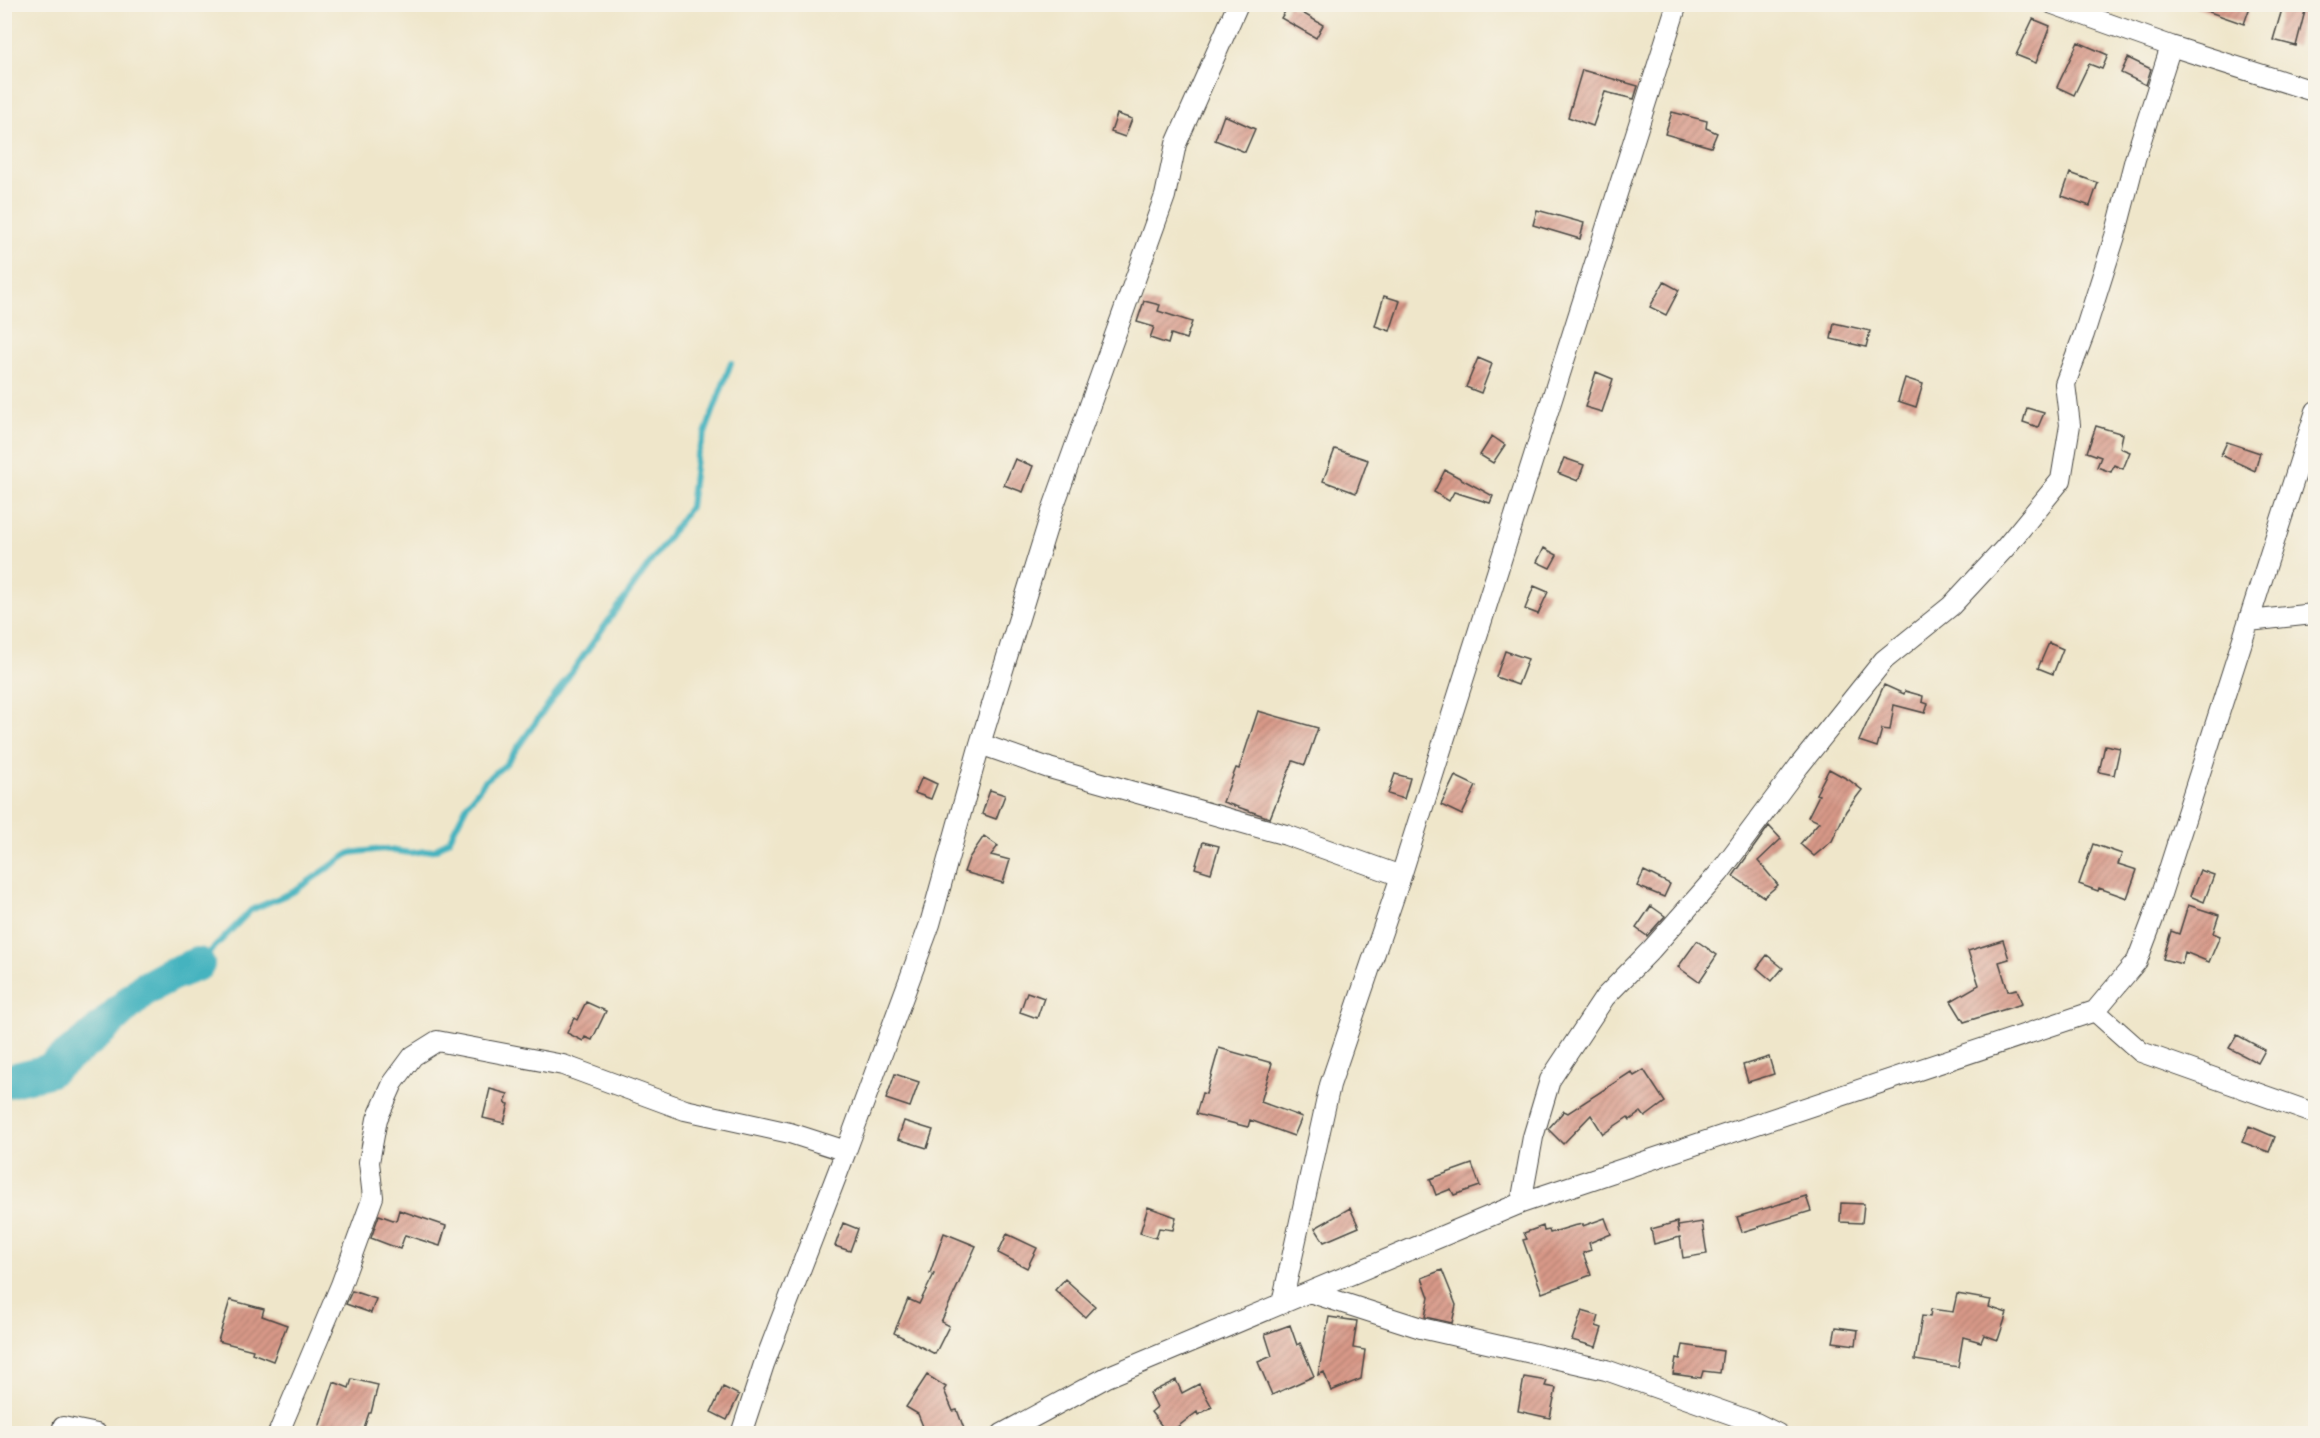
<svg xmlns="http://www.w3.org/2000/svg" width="2320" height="1438" viewBox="0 0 2320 1438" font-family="Vollkorn,serif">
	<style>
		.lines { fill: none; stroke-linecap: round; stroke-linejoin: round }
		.stream { stroke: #44b3bf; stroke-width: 6 }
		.river { stroke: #44b3bf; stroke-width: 34 }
		.building { fill: url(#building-hatch) }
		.minor-casing { stroke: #484743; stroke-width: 22 }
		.minor { stroke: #fff; stroke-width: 20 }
	</style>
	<defs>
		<pattern id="building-hatch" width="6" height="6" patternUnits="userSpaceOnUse" patternTransform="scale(1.5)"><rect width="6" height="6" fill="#d89988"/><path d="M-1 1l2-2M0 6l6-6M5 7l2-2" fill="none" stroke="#af7d6f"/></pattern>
	</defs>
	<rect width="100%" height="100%" fill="#f7f3e8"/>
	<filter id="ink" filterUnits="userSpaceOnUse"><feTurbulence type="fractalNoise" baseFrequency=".0167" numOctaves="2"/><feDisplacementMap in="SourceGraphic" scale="12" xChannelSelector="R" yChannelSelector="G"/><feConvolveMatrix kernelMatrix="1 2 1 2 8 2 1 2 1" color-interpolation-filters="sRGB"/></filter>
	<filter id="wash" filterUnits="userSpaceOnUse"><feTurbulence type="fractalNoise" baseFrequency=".008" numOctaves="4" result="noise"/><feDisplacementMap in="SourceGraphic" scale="24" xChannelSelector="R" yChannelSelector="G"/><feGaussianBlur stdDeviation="1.35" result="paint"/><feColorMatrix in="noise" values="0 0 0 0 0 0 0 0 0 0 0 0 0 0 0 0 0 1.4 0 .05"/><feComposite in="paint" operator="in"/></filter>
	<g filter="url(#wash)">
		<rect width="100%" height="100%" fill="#efe6ca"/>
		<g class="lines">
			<!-- stream -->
			<path class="stream" d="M198,964L251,910L293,892L350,853L383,849L410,853L435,850L449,840L468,803L486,780L505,765L690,507L696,458L731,363"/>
			<!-- river -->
			<path class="river" d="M4,1082L48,1071L94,1036L144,989L170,975L198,964"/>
		</g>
		<g id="blocks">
			<!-- building -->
			<path class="building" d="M2195,4H2251L2244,24L2195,7Z
				M1289,5L1323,25L1316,38L1281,18Z
				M2283,6L2305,11L2296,46L2273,40Z
				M2033,19L2050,26L2036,63L2016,55Z
				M2078,42L2108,55L2102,69L2089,64L2074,95L2057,87Z
				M2128,58L2151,69L2146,85L2121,73Z
				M1582,70L1638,86L1634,99L1605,92L1593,126L1568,117Z
				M1672,112L1707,121L1706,128L1717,133L1711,147L1665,134Z
				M1117,114L1132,119L1125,137L1111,132Z
				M1224,115L1255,129L1245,152L1215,140Z
				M2070,173L2098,183L2090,206L2062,196Z
				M1537,210L1584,223L1580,239L1533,225Z
				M1664,282L1679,290L1666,315L1650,307Z
				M1384,296L1400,301L1390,331L1375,326Z
				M1144,301L1160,305L1158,311L1192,322L1186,339L1171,334L1168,344L1150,338L1154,327L1137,322Z
				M1834,323L1870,331L1866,347L1831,339Z
				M1478,358L1492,364L1481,393L1466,387Z
				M1596,372L1613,379L1602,412L1585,407Z
				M1905,378L1923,384L1916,407L1898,401Z
				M2027,408L2044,413L2038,427L2023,422Z
				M2096,426L2123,434L2120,448L2130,452L2123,469L2114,465L2111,472L2097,467L2101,457L2087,452Z
				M1492,436L1505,445L1493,463L1480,455Z
				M2227,442L2260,453L2255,471L2221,455Z
				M1335,449L1368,460L1356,493L1323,481Z
				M1564,458L1584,465L1578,481L1558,473Z
				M1015,459L1033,466L1023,492L1004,485Z
				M1445,470L1493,496L1490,503L1454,492L1449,501L1434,492Z
				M1544,548L1557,555L1550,568L1537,562Z
				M1534,586L1548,592L1538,614L1525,609Z
				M2049,643L2063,649L2053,674L2038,668Z
				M1505,651L1528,659L1518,685L1496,677Z
				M1884,685L1904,694L1905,691L1923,696L1922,702L1928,704L1925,713L1894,705L1890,730L1882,729L1877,747L1859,741Z
				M1258,711L1318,728L1305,765L1293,761L1270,818L1223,802L1236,768L1239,769Z
				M2105,745L2120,748L2114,775L2099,772Z
				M1829,769L1849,780L1862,790L1846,811L1832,841L1814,856L1800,844L1819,822L1808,817L1819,795L1816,794Z
				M1395,774L1410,778L1404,799L1388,794Z
				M1455,776L1476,786L1462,815L1441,805Z
				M922,777L937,784L931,799L915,793Z
				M990,790L1005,795L996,819L982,814Z
				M1769,826L1781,839L1758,861L1778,885L1764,897L1733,876Z
				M984,836L998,846L991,855L1010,860L1003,883L964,872L969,858Z
				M1203,842L1219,846L1211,873L1195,868Z
				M2093,844L2122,854L2118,864L2137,870L2127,898L2099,888L2098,891L2079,884Z
				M2200,870L2214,875L2204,902L2190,896Z
				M1644,871L1670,884L1664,897L1637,886Z
				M2188,905L2219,915L2213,933L2220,936L2209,962L2185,952L2182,964L2163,959L2171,931L2179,934Z
				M1651,906L1665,916L1647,936L1636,928Z
				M2003,940L2009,959L1999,962L2008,991L2017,989L2022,1004L1964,1022L1951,1001L1979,985L1968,951Z
				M1697,941L1717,955L1699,982L1678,967Z
				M1767,955L1783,968L1772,981L1757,968Z
				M1027,992L1044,998L1037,1018L1020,1012Z
				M586,1002L606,1011L592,1040L585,1037L583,1041L567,1033L574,1018L577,1020Z
				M2237,1035L2265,1050L2258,1063L2229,1048Z
				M1219,1048L1272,1063L1261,1102L1302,1117L1294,1136L1250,1120L1248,1127L1196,1114L1202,1093L1206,1094Z
				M1769,1057L1774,1074L1748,1082L1743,1065Z
				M1644,1070L1665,1102L1645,1117L1641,1112L1630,1120L1628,1117L1603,1134L1591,1115L1563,1144L1548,1129L1564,1111L1568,1113L1631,1072L1634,1076Z
				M895,1074L919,1082L910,1107L886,1099Z
				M490,1089L508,1094L505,1103L509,1104L504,1123L483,1118Z
				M904,1121L933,1130L927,1148L898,1139Z
				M2249,1126L2275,1137L2269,1152L2242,1142Z
				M1472,1164L1480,1186L1454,1195L1451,1189L1436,1195L1430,1179Z
				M1806,1196L1811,1211L1742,1232L1737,1217Z
				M1841,1203L1864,1204L1862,1223L1840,1222Z
				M1148,1207L1176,1217L1173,1230L1159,1228L1156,1238L1140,1233Z
				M1350,1208L1359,1227L1324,1242L1315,1228Z
				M399,1210L446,1226L440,1246L405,1235L400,1249L371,1238L379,1215L396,1221Z
				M1605,1218L1611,1234L1589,1243L1591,1250L1583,1253L1591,1275L1542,1293L1523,1240L1527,1239L1524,1233L1543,1226L1544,1231L1549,1230L1550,1233L1573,1226L1583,1224V1226Z
				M1677,1222L1679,1233L1678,1226L1702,1222L1707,1254L1683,1258L1680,1237L1654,1244L1651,1229Z
				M843,1223L858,1229L850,1251L835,1246Z
				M944,1233L976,1246L941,1322L949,1326L935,1354L894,1333L908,1299L919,1304L934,1274L930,1273Z
				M1007,1234L1037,1248L1027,1268L998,1253Z
				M1442,1270L1456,1305L1452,1323L1425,1317L1429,1297L1422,1278Z
				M1065,1279L1095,1306L1085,1317L1055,1290Z
				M352,1291L376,1299L371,1313L346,1304Z
				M1957,1294L1991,1300L1989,1307L2007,1313L1998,1340L1984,1335L1981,1342L1963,1337L1958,1367L1915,1360L1922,1316L1930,1317L1931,1309L1953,1312Z
				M230,1300L264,1309L262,1316L287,1325L273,1361L252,1353L253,1350L218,1341Z
				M1582,1311L1599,1316L1596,1326L1602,1328L1596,1347L1572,1340Z
				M1329,1317L1357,1321L1353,1348L1365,1350L1361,1379L1331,1391L1324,1372L1318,1375Z
				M1290,1325L1297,1345L1300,1343L1314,1376L1272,1395L1258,1362L1272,1356L1265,1334Z
				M1836,1327L1858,1330L1856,1345L1833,1342Z
				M1683,1345L1723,1351L1720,1373L1703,1371L1701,1378L1673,1374L1676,1358L1680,1359Z
				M927,1375L946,1387L944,1390L953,1411L957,1410L966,1434H926L918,1414L906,1407Z
				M1524,1377L1547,1381L1545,1386L1556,1388L1550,1418L1518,1411Z
				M352,1379L378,1385L371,1413H369L362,1434H317L334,1382L349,1388Z
				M1176,1380L1182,1393L1199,1384L1212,1407L1198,1415L1197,1412L1168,1434L1151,1412L1157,1407L1150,1393Z
				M723,1387L739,1395L727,1420L711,1412Z"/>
		</g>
	</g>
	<g filter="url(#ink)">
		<use href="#blocks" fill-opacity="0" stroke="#484743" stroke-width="1.5"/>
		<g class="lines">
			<defs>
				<path id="minor" d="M2053,4L2171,46L2316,92
					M2249,621L2313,614
					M980,744L1049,768L1286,835L1401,876
					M2095,1011L2141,1052L2316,1114
					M846,1151L930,924L980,744L1053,508L1165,196L1176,144L1238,4
					M1521,1203L1533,1137L1550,1080L1605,997L1651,950L1719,873L1799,766L1884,660L1951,606L2005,548L2061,480L2070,425L2065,384L2084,334L2115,236L2135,159L2171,46
					M1309,1292L1421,1328L1606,1370L1756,1423L1778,1434
					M1282,1303L1330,1085L1401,876L1677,4
					M63,1427L97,1434
					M278,1434L341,1285L373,1197L369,1162L377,1119L393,1083L413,1056L437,1041L563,1065L685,1110L790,1133L846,1151L764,1364L741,1434
					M1002,1434L1107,1377L1521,1203L2095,1011L2137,961L2153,919L2316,411"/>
			</defs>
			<!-- minor casing -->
			<use href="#minor" class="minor-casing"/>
			<!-- minor -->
			<use href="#minor" class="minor"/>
		</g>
	</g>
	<!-- margin -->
	<rect width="2320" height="1438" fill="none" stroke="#f7f3e8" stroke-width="24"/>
</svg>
